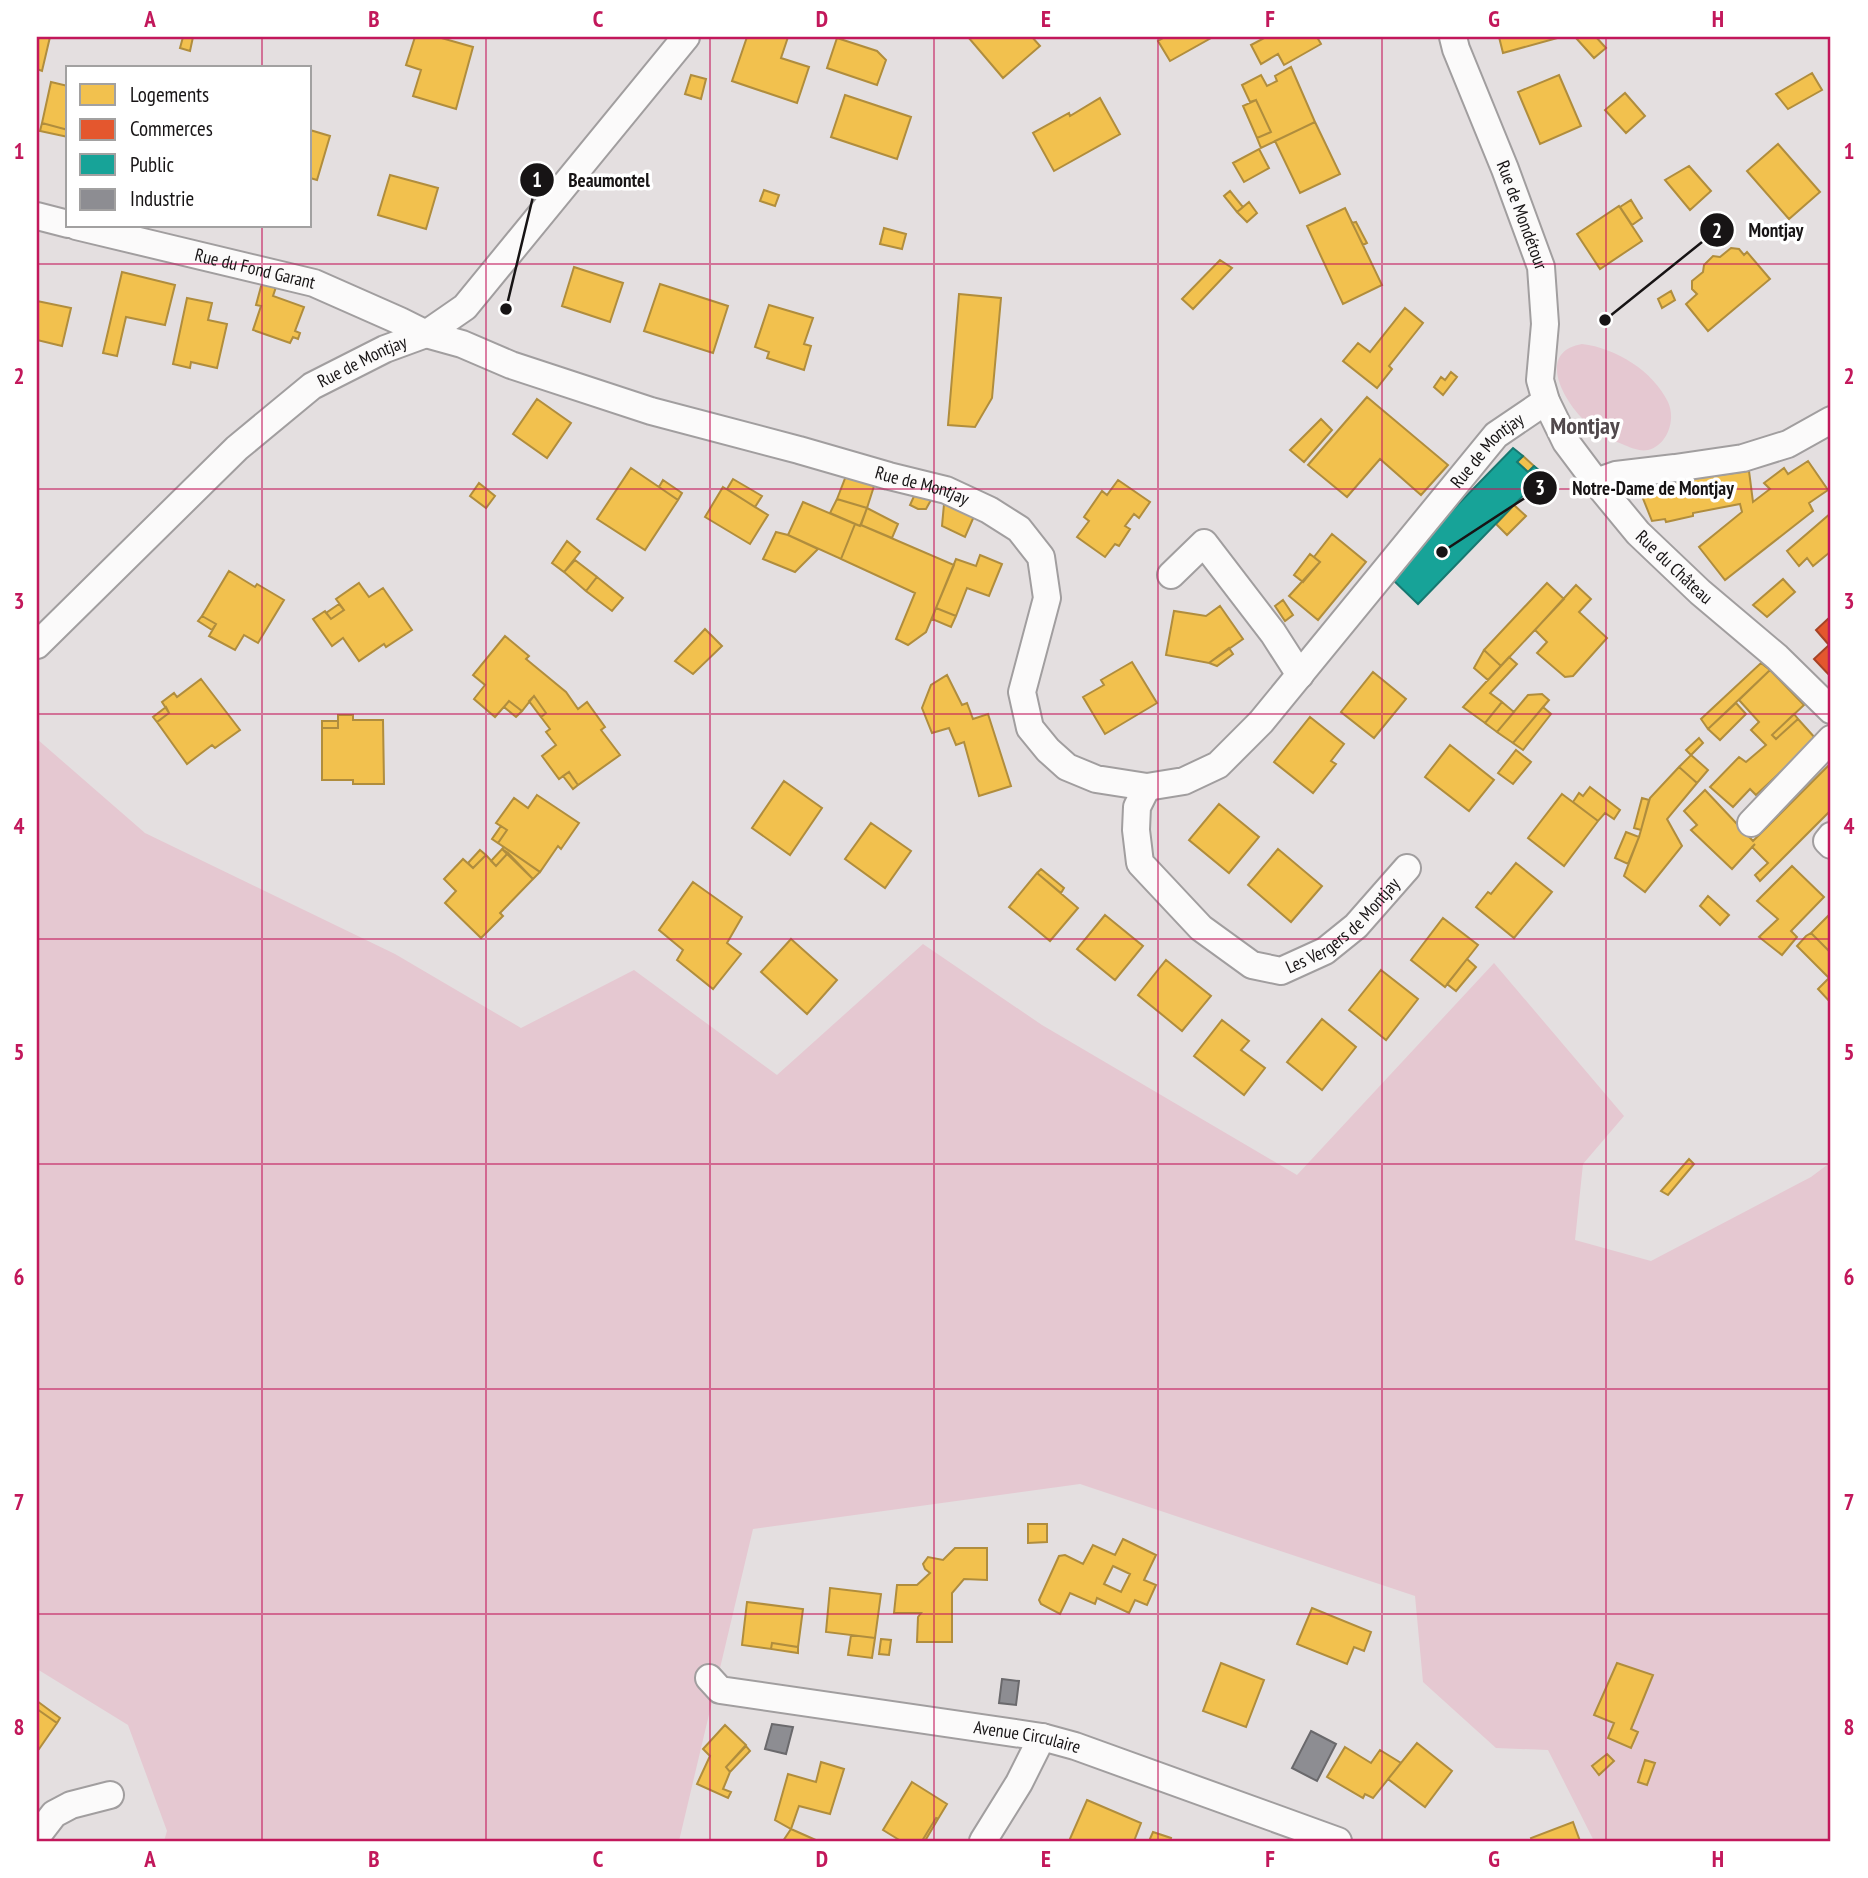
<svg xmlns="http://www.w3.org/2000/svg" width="1868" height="1878" viewBox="0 0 1868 1878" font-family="'PT Sans Narrow',sans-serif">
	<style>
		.green { fill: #e5c8d1 }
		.homes { fill: #f2c14e; stroke: #b08d3d; stroke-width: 2; fill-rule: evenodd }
		.shops { fill: #e4572e; stroke: #a64326; stroke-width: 2 }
		.public { fill: #17a398; stroke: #177871; stroke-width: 2 }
		.industry { fill: #8d8d92; stroke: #6a696c; stroke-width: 2 }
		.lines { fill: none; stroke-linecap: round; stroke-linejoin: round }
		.street-casing { stroke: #a19e9f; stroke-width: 30 }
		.street { stroke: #fbfafa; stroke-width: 26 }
		.grid { fill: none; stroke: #c2185b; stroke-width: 2; stroke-opacity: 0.55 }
		.labels { text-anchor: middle; stroke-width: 7; stroke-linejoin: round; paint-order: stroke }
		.street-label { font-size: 18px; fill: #171415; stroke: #fff }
		.district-label { font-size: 24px; font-weight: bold; fill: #51494c; stroke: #fff }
		.leader { fill: none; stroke: #171415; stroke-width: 2.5 }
		.callout-dot { fill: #171415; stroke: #fff; stroke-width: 2.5 }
		.mark-label { font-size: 21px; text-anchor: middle; font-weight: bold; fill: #fff }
		.callout-label { font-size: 19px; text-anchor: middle; font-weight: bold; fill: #171415; stroke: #fff; stroke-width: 7; stroke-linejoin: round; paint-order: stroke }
		.neatline { fill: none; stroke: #c2185b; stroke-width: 2.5 }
		.grid-label { font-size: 23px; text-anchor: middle; font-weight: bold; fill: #c2185b }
	</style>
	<rect width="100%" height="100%" fill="#e4dfe0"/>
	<!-- green -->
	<path class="green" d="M1582,344C1616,348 1653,371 1668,402C1676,419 1668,445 1648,450C1640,452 1629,447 1622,444C1609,439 1596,431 1586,422C1563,401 1536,352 1582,344Z
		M37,739L145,833L395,954L521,1028L634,970L777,1075L923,944L1042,1025L1297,1175L1494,963L1624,1116L1583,1164L1575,1240L1651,1261L1811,1177L1831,1162V1841H1594L1548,1750L1496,1748L1423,1682L1415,1596L1080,1484L753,1529L679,1841H164L167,1831L128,1725L37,1669Z"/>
	<!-- homes -->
	<path class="homes" d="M37,37H50L42,71L37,69Z
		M183,37H193L190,51L180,48Z
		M415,37H438L473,47L456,109L413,96L421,70L406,65Z
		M747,37H788L781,58L809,67L797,103L732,81Z
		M968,37H1032L1040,46L1003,78Z
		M1165,37H1210L1211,38L1170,61L1158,41Z
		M1266,37H1317L1321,44L1284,65L1278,54L1261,64L1251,45Z
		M1499,37H1561L1503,53Z
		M1578,37H1596L1606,48L1594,58L1576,38Z
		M837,38L877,51L886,60L877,85L827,68Z
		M1291,67L1315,122L1261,148L1257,138L1271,132L1256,100L1250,102L1242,85L1261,75L1267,86L1277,81L1275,76Z
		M1812,73L1822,90L1788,109L1776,94Z
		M691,75L706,79L701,99L685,94Z
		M1559,75L1581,126L1540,144L1518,92Z
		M51,82L68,86V130L42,123Z
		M1625,93L1645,116L1626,133L1605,110Z
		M845,95L911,117L897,159L831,137Z
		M1100,98L1120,134L1054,171L1033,133L1069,113L1070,116Z
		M1256,100L1271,132L1257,138L1243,106Z
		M1315,122L1340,174L1300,193L1275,141Z
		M42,123L68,130V137L40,131Z
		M310,130L330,136L317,180L310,178Z
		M1778,144L1820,192L1789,219L1747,171Z
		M1259,149L1269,168L1244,182L1233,163Z
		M1689,166L1711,191L1690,210L1665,180Z
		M390,175L438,188L426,229L378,215Z
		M764,190L779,195L775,206L760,201Z
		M1230,191L1243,207L1237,212L1224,196Z
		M1631,200L1642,218L1632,225L1620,207Z
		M1249,202L1257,213L1247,222L1237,212Z
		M1619,206L1642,241L1600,269L1577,234Z
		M1345,208L1382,285L1343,304L1307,226Z
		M1356,222L1367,243L1363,245L1352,223Z
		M884,228L906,234L902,249L880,244Z
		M1731,248L1739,249L1744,255L1747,252L1770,279L1708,331L1686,304L1697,294L1692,289V281L1703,272L1704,265L1713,256L1720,257Z
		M1220,260L1232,268L1193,309L1182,299Z
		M574,267L623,283L610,322L562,306Z
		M122,272L175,285L165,325L126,317L117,356L103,353Z
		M263,279L277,284L273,296L304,307L295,331L300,333L298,339L293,337L290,343L253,330L261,306L256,305Z
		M660,284L728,306L713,353L644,331Z
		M1671,291L1675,300L1662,308L1658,299Z
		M959,294L1001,298L992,398L975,427L948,425Z
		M187,298L212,303L208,320L227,324L217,368L191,362L190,368L173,364Z
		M37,301L71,308L62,346L37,340Z
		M769,305L813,318L804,344L811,346L804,370L767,358L769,352L755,347Z
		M1405,308L1423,323L1389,366L1392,369L1377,388L1343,361L1358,343L1370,352Z
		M1451,372L1457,377L1443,395L1434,387L1441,377L1445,380Z
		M1367,397L1448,465L1421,495L1380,459L1347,497L1308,465Z
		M537,399L571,423L547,458L513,434Z
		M1321,419L1332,430L1304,462L1290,450Z
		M1523,456L1534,466L1528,472L1517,462Z
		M1808,461L1828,490L1809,503L1813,511L1725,580L1699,547L1742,512L1740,504L1693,513V516L1666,522L1665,519L1652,521L1638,486L1749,471L1753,502L1770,489L1764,483L1784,468L1788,474Z
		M631,468L678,500L645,550L597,519Z
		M846,476L875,483L867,508L837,499Z
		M733,479L762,496L755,507L727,489Z
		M663,480L682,493L678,500L659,487Z
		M1118,480L1150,502L1139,518L1134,514L1125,526L1130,529L1119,546L1115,544L1105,557L1077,537L1089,521L1084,517L1102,491L1107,495Z
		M479,483L495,496L486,508L470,496Z
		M723,487L768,515L750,544L705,517Z
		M915,494L931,500L926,509H918L910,505Z
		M837,499L867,508L860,526L830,513Z
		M803,502L855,524L841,559L788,535Z
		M944,504L975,514L965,537L942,526Z
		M1514,505L1526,516L1507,535L1496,524Z
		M867,508L898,524L892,538L861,525Z
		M1831,513V553L1830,552L1813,566L1807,558L1799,566L1787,551Z
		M855,524L860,526L861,525L954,565L926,632L908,645L896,639L915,593L841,559Z
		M776,532L788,535L818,549L795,572L763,559Z
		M1332,534L1366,562L1318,620L1289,596L1320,562L1314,557Z
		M567,541L580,552L564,572L552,563Z
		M1310,554L1320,562L1303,582L1294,575Z
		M980,555L1002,564L989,596L967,588L956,616L936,608L956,559L976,566Z
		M575,560L597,577L586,591L564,572Z
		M229,571L255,587L257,584L284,600L258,643L244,635L235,650L209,636L216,624L202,616Z
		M597,577L623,598L612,611L586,591Z
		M1783,579L1795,592L1767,617L1753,605Z
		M359,583L369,597L383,588L412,630L386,647L384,644L359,661L343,638L332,646L313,619L325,611L331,619L344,610L336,599Z
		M1547,583L1564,599L1501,666L1484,650Z
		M1576,585L1591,599L1579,612L1607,638L1573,676L1565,677L1537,653L1547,642L1535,630Z
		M1283,600L1293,615L1285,621L1275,606Z
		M339,604L344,610L331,619L326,613Z
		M1220,606L1243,639L1209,663L1166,655L1174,611L1206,616Z
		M936,608L956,616L951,627L932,619Z
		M202,616L216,624L212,630L198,621Z
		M705,629L722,646L693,674L675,661Z
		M505,636L529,656L526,659L566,692L578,709L587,702L605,727L601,730L620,755L578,785L569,772L559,779L542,756L556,745L546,732L550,729L541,717L546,713L534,696L522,711L509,701L495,717L474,699L485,685L473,675Z
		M1229,648L1233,654L1217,666L1209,663Z
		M1484,650L1501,666L1488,680L1474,668Z
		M1509,657L1517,664L1490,693L1502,702L1485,723L1463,707Z
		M1132,662L1157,703L1105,734L1083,697L1104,685L1101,680Z
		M1761,663L1770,670L1708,729L1701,719Z
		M1770,670L1804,705L1772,735L1776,739L1798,719L1816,739L1756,795L1750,789L1733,807L1710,787L1739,757L1746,762L1766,745L1751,730L1759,722L1739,700Z
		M1373,672L1406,699L1374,738L1341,712Z
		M947,675L962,705L967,703L973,719L988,714L1011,786L979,796L964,742L956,745L949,728L932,733L922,708L931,685Z
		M201,679L240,730L215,748L212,745L187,764L157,722L169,713L162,702L174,693L177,697Z
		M1542,694L1549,700L1513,743L1497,732L1528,695Z
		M534,696L546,713L541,717L529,701Z
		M509,701L522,711L516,717L504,707Z
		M1502,702L1514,712L1497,732L1485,723Z
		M1736,703L1746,714L1720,740L1708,729Z
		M166,707L169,713L157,722L153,717Z
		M1543,707L1551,714L1523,750L1513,743Z
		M1794,714L1798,719L1776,739L1772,735Z
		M338,715H353V720H383L384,784H353V780H322V728H338Z
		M1310,717L1344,744L1331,761L1336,764L1313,793L1274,762Z
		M322,721H338V728H322Z
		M1699,738L1703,743L1691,755L1686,750Z
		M1450,745L1494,780L1469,811L1425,777Z
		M1516,750L1531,762L1513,784L1498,773Z
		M1691,755L1708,770L1697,783L1679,767Z
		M1831,763V810L1760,881L1755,875L1768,863L1752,847L1755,844L1732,869L1691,830L1697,825L1684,811L1705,790L1753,841Z
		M1679,767L1697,783L1667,819L1682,846L1645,892L1624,876L1639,837L1650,798Z
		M569,772L578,785L573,789L563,776Z
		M784,781L822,808L790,855L752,828Z
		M1590,787L1620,810L1614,819L1605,813L1598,821L1573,802L1579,793L1583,796Z
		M1562,794L1598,821L1564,866L1528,838Z
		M537,795L579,823L561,849L558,846L540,872L498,843L507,830L496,823L514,798L528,808Z
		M1642,798L1649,800L1641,830L1634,828Z
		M1219,804L1259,837L1229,873L1189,840Z
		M871,823L911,851L885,888L845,859Z
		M501,826L507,830L498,843L492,839Z
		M1626,832L1639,837L1628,864L1615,858Z
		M504,847L540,872L533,879L502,849Z
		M502,849L508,853L496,866L491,861Z
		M1278,849L1322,886L1291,922L1248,885Z
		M480,850L486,855L473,868L468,863Z
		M508,853L533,879L500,913L503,916L481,938L445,903L456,891L444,879L463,859L473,868L486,855L496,866Z
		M1516,863L1552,892L1514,938L1476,907L1488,892L1491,894Z
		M1792,866L1824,897L1791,931L1797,937L1782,955L1759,937L1778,919L1757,901Z
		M1041,869L1064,888L1061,893L1037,873Z
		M1037,873L1078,908L1050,941L1009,907Z
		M693,882L742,917L727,943L741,954L713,989L677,960L683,950L659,930Z
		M1708,896L1729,915L1720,925L1700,906Z
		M1831,913V953L1811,933Z
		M1105,915L1143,946L1115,980L1077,949Z
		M1443,918L1478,945L1445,987L1411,960Z
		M1811,933L1831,953V980L1797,946L1806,936Z
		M791,939L837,980L807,1014L761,972Z
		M1467,959L1476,967L1456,991L1447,984Z
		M1166,960L1211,996L1182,1031L1138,995Z
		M1381,970L1418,999L1386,1040L1349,1010Z
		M1829,978L1831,980V1003L1818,989Z
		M1322,1019L1356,1047L1322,1090L1287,1062Z
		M1222,1020L1249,1041L1241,1050L1265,1068L1244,1095L1194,1056Z
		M1689,1159L1694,1164L1668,1195L1661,1191Z
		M1028,1524H1047V1542L1028,1543Z
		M1123,1539L1156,1555L1144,1580L1156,1585L1147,1605L1135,1600L1129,1613L1097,1598L1095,1604L1070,1593L1060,1614L1041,1604L1039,1600L1059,1556L1065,1555L1083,1564L1093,1545L1115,1555ZM1113,1566L1130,1574L1121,1592L1104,1584Z
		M955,1548H987V1580L964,1579L952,1593V1642H917L918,1617L921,1613H894L897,1585H917L930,1573L925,1569L923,1564L928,1557L943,1560Z
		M830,1588L881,1594L875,1638L826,1632Z
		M747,1602L803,1609L798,1647L772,1643L771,1649L742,1645Z
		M1312,1608L1371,1632L1364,1651L1354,1647L1347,1664L1297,1644Z
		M851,1635L875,1638L872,1658L848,1655Z
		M881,1639L891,1640L889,1655L879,1654Z
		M772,1643L798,1647V1653L771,1649Z
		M1221,1663L1264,1680L1246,1727L1203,1711Z
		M1617,1663L1653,1675L1631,1729L1638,1732L1631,1748L1608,1738L1614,1723L1594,1715Z
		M37,1701L60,1718L57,1723L37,1709Z
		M37,1709L57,1723L39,1749L37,1748Z
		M725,1725L746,1745L726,1767L730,1772L723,1789L731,1792L728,1798L697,1784L710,1756L703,1749Z
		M1417,1743L1452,1771L1425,1807L1388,1779Z
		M746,1746L750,1751L730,1772L726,1767Z
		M1345,1747L1371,1763L1380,1750L1401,1763L1373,1798L1365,1794L1363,1798L1327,1777Z
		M1607,1754L1614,1761L1599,1775L1592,1766Z
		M1645,1760L1655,1763L1647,1785L1638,1782Z
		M821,1762L844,1769L830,1814L799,1806L791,1829L775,1820L788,1774L816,1782Z
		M912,1782L947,1804L938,1819L936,1818L922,1841H901L883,1830Z
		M1087,1800L1141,1823L1134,1841H1069Z
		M936,1818L938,1819L925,1841H922Z
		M1573,1822L1580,1841H1532L1531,1838Z
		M791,1829L818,1841H783Z
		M1153,1832L1171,1838L1170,1841H1149Z"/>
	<!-- shops -->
	<path class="shops" d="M1831,616V677L1814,659L1829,645L1816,630Z"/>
	<!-- public -->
	<path class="public" d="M1513,448L1523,456L1517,462L1528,472L1534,466L1544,474L1418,604L1392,579L1437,526Z"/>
	<!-- industry -->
	<path class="industry" d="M1002,1679L1019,1681L1016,1705L999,1703Z
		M772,1724L793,1727L786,1754L765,1749Z
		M1311,1731L1336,1744L1317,1781L1292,1768Z"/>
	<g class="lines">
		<defs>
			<g id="street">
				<path id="s1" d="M1453,37L1456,49L1505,169L1541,267L1545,324L1540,380L1546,401L1566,442L1596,482L1638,533L1700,592L1777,657L1831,710"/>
				<path d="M37,216L68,224"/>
				<path id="s2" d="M76,226L314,283L400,321L426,334L462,344L511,365L651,411L799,450L889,476L946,490L989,510L1019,529L1041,557L1047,598L1022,692L1030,728L1048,750L1067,767L1096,779L1147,787L1184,781L1218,765L1261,722L1496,435L1546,401"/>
				<path d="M1596,482L1616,475L1675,468L1743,458L1788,444L1831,420"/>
				<path d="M1171,575L1204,543L1273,633L1300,675"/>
				<path id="s3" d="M37,645L237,448L312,386L385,349L426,334L465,307L686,37"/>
				<path id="s4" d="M1147,787L1137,807L1136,830L1140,863L1201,928L1252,965L1281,971L1325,951L1356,926L1407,868"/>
				<path d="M1751,823L1831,739"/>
				<path d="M1831,836L1827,841L1831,845"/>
				<path id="s5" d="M709,1678L720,1690L1042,1737L1075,1746L1338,1841"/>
				<path d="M37,1836L54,1814L71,1805L110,1795"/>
				<path d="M983,1841L1019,1783L1042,1737"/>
			</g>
		</defs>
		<!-- street casing -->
		<use href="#street" class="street-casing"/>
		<!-- street -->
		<use href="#street" class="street"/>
	</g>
	<!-- grid -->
	<path class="grid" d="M262,37V68M486,37V1841M710,37V1841M934,37V1841M1158,37V1841M1382,37V1841M1606,37V1841M262,226V1841M37,264H1831M37,489H1831M37,714H1831M37,939H1831M37,1164H1831M37,1389H1831M37,1614H1831"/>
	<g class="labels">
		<!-- street labels -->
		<g class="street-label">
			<text dy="6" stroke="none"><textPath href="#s1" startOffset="191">Rue de Mondétour</textPath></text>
			<text dy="6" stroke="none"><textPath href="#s2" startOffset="184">Rue du Fond Garant</textPath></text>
			<text dy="6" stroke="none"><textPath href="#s3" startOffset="434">Rue de Montjay</textPath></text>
			<text dy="6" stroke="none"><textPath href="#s2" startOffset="1832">Rue de Montjay</textPath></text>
			<text dy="6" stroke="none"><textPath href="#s2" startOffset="887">Rue de Montjay</textPath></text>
			<text dy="6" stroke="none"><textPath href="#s1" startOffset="593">Rue du Château</textPath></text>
			<text dy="6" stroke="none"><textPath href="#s4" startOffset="338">Les Vergers de Montjay</textPath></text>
			<text dy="6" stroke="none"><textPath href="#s5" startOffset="327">Avenue Circulaire</textPath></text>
		</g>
		<!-- district labels -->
		<g class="district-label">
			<text x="1585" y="434">Montjay</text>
		</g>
	</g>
	<!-- callouts -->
	<path class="leader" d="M506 309L537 180M1605 320L1717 230M1442 552L1540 488"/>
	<g class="callout-dot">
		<circle cx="506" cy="309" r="7"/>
		<circle cx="1605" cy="320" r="7"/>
		<circle cx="1442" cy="552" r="7"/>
		<circle cx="537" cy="180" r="18"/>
		<circle cx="1717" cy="230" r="18"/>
		<circle cx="1540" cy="488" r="18"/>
	</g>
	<g class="mark-label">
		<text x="537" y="187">1</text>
		<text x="1717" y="238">2</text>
		<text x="1540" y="495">3</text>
	</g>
	<g class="callout-label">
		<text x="609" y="187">Beaumontel</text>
		<text x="1776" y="237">Montjay</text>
		<text x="1653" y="495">Notre-Dame de Montjay</text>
	</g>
	<!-- border -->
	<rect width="1868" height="1878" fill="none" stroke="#ffffff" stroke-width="77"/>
	<!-- legend -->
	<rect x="66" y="66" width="245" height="161" fill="#ffffff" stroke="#a2a1a1" stroke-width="2"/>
	<rect x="80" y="84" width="35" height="21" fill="#f2c14e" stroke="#a2a1a1" stroke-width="2"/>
	<text x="130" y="102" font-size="21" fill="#171415">Logements</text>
	<rect x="80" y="119" width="35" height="21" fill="#e4572e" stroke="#a2a1a1" stroke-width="2"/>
	<text x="130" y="136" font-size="21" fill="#171415">Commerces</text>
	<rect x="80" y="154" width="35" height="21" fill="#17a398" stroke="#a2a1a1" stroke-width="2"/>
	<text x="130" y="172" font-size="21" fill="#171415">Public</text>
	<rect x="80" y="189" width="35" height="21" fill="#8d8d92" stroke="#a2a1a1" stroke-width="2"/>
	<text x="130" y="206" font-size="21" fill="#171415">Industrie</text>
	<rect x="38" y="38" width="1791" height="1802" class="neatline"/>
	<g class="grid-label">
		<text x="150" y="27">A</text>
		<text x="374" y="27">B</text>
		<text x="598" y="27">C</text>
		<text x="822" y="27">D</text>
		<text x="1046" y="27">E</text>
		<text x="1270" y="27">F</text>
		<text x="1494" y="27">G</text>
		<text x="1718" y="27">H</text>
		<text x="19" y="159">1</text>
		<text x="1849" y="159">1</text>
		<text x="19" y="384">2</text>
		<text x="1849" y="384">2</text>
		<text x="19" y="609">3</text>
		<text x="1849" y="609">3</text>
		<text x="19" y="834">4</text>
		<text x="1849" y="834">4</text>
		<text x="19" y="1060">5</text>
		<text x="1849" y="1060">5</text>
		<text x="19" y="1285">6</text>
		<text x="1849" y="1285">6</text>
		<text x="19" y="1510">7</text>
		<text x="1849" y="1510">7</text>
		<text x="19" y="1735">8</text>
		<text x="1849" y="1735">8</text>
		<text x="150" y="1867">A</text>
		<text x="374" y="1867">B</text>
		<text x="598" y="1867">C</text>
		<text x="822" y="1867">D</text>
		<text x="1046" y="1867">E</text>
		<text x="1270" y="1867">F</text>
		<text x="1494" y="1867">G</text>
		<text x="1718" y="1867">H</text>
	</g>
</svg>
